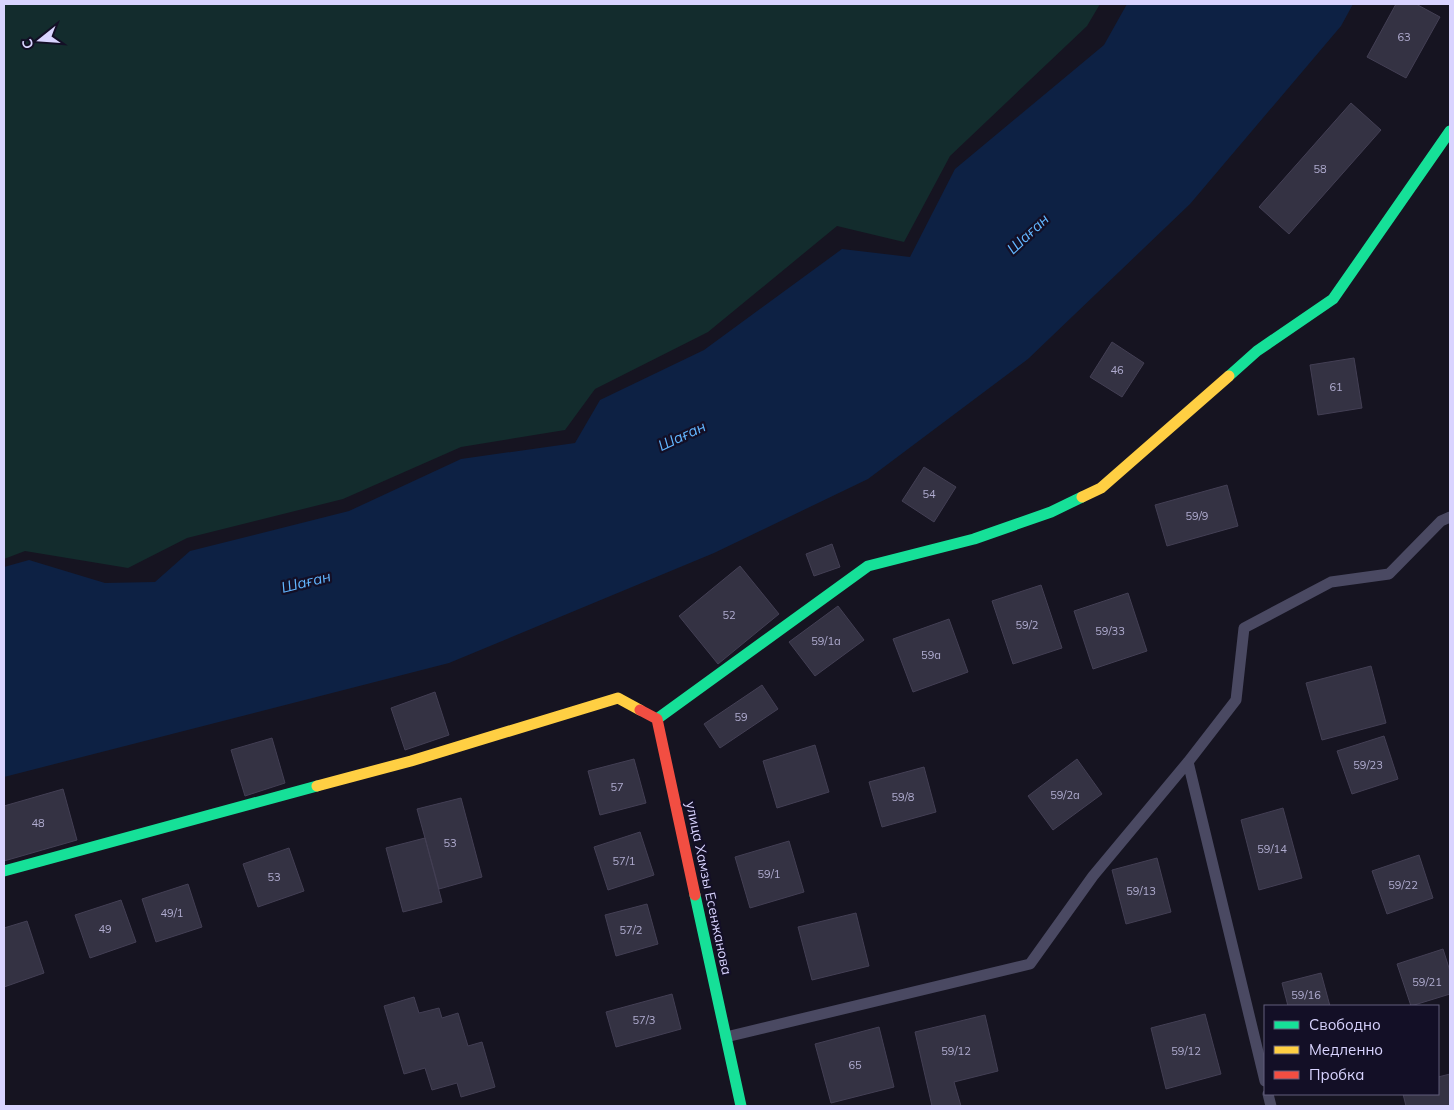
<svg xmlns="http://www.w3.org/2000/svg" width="1454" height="1110" viewBox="0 0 1454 1110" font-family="Mulish,sans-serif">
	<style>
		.green { fill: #132c2d }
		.water { fill: #0d2144 }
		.building { fill: #343243; stroke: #433f54 }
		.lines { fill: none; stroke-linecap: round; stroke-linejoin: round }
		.lane { stroke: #4a4962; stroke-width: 11 }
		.fast { stroke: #16e098; stroke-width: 11 }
		.slow { stroke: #ffcf43; stroke-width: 11 }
		.jam { stroke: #f24e42; stroke-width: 11 }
		.labels { text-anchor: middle; stroke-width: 4.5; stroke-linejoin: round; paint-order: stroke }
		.number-label { font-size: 11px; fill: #b0acd0 }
		.street-label { font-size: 14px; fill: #d9d4ff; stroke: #130f26 }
		.water-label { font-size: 15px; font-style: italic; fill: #62b6ff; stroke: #130f26 }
	</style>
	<rect width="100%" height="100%" fill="#161421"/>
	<!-- green -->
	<path class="green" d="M4,4H1100L1087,26L950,156L904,242L837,226L708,332L595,389L565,430L461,447L343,499L187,538L128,568L25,551L4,559Z"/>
	<!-- water -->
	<path class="water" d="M1127,4H1353L1341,26L1190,204L1028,359L868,479L714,553L449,663L4,777V567L29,560L105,583L155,582L190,551L349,511L461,459L575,443L600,400L704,350L842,249L910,257L955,169L1104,45Z"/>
	<!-- building -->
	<path class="building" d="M1396,4H1416L1440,17L1406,78L1367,57Z
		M1351,103L1381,130L1289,234L1259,207Z
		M1112,342L1144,363L1122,397L1090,377Z
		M1354,358L1362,408L1318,415L1310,365Z
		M924,467L956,487L934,522L902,501Z
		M1227,485L1238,526L1167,546L1155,505Z
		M832,544L840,567L814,576L806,554Z
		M740,566L779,614L718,664L679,616Z
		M1041,585L1062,648L1013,664L992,601Z
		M1128,593L1147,651L1093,669L1074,611Z
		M838,606L864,640L815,676L789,642Z
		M949,619L968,672L913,692L893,639Z
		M1371,666L1386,723L1322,740L1306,683Z
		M762,685L778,709L720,748L704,724Z
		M435,692L449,735L405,750L391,708Z
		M1384,736L1398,779L1352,794L1337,751Z
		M272,738L285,783L245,796L231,750Z
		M815,745L829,792L777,808L763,761Z
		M634,759L646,803L600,815L588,771Z
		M1077,759L1102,794L1053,830L1028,796Z
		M924,767L936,812L882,827L869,782Z
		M63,789L77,840L4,861V806Z
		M461,798L482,877L439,889L417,809Z
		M1283,808L1302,878L1259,890L1241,820Z
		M640,832L654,875L608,890L594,847Z
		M425,838L442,902L403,912L386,848Z
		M789,841L804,892L750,908L735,857Z
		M289,848L304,891L258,907L243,864Z
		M1419,855L1433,898L1387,914L1372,871Z
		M1157,858L1171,912L1126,924L1112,870Z
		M188,884L202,927L156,942L142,899Z
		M121,900L136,942L90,958L75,915Z
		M647,904L658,944L616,956L605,915Z
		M856,913L869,966L812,980L798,927Z
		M27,921L44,973L4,987V928Z
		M1443,949L1450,971V994L1411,1006L1397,964Z
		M1321,973L1330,1006H1288L1282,983Z
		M672,994L681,1029L616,1047L606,1012Z
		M414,997L419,1013L439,1008L442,1018L458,1013L468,1046L482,1042L495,1087L461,1097L457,1083L432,1090L425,1068L404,1074L384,1006Z
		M1205,1014L1221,1074L1166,1089L1151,1028Z
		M985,1015L998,1071L954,1082L961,1106H932L915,1032Z
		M879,1027L894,1087L831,1103L815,1044Z
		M1450,1074V1106H1406L1403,1094H1438V1077Z"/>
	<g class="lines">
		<!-- lane -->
		<path class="lane" d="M1188,762L1265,1081
			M726,1037L1030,964L1093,876L1188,762L1236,700L1244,628L1331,582L1389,574L1441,521L1450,517
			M1268,1094L1271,1106"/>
		<!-- fast -->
		<path class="fast" d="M1229,376L1257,351L1333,299L1450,131
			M657,719L868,566L974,539L1051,512L1082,497
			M4,871L317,786
			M695,895L741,1106"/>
		<!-- slow -->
		<path class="slow" d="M1082,497L1101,488L1229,376
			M317,786L411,761L618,698L640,710"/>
		<!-- jam -->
		<path class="jam" d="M640,710L657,719L695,895"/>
	</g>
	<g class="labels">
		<!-- number labels -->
		<g class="number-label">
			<text x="1404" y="41">63</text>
			<text x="1320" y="173">58</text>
			<text x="1117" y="374">46</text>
			<text x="1336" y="391">61</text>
			<text x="929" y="498">54</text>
			<text x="1197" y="520">59/9</text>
			<text x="729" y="619">52</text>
			<text x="1027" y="629">59/2</text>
			<text x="1110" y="635">59/33</text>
			<text x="826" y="645">59/1а</text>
			<text x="931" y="659">59а</text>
			<text x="741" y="721">59</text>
			<text x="1368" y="769">59/23</text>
			<text x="617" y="791">57</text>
			<text x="1065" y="799">59/2а</text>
			<text x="903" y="801">59/8</text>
			<text x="38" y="827">48</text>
			<text x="450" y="847">53</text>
			<text x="1272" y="853">59/14</text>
			<text x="624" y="865">57/1</text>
			<text x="769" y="878">59/1</text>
			<text x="274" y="881">53</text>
			<text x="1403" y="889">59/22</text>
			<text x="1141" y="895">59/13</text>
			<text x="172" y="917">49/1</text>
			<text x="105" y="933">49</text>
			<text x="631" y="934">57/2</text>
			<text x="1427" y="986">59/21</text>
			<text x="1306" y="999">59/16</text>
			<text x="644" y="1024">57/3</text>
			<text x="956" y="1055">59/12</text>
			<text x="1186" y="1055">59/12</text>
			<text x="855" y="1069">65</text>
		</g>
		<!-- street labels -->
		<g class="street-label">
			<text transform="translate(709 888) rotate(78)" y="5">улица Хамзы Есенжанова</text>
		</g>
		<!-- water labels -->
		<g class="water-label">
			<text transform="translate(1028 234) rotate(-43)" y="5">Шаған</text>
			<text transform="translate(682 436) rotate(-25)" y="5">Шаған</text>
			<text transform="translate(306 582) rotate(-14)" y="5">Шаған</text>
		</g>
	</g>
	<!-- border -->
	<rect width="1454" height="1110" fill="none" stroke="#d9d4ff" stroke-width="10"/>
	<!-- legend -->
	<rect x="1264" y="1005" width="175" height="90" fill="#130f26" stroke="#625e7d"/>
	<rect x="1274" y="1021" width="25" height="8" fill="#16e098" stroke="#625e7d"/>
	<text x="1309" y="1030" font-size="15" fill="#d9d4ff">Свободно</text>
	<rect x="1274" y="1046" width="25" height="8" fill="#ffcf43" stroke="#625e7d"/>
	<text x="1309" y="1055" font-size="15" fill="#d9d4ff">Медленно</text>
	<rect x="1274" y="1071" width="25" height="8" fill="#f24e42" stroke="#625e7d"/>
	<text x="1309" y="1080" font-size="15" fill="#d9d4ff">Пробка</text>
	<!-- north arrow -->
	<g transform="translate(40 40) rotate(253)" stroke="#130f26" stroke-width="4" paint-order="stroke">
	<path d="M0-4L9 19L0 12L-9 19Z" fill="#d9d4ff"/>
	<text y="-8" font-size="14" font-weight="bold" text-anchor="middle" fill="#d9d4ff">С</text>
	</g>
</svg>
